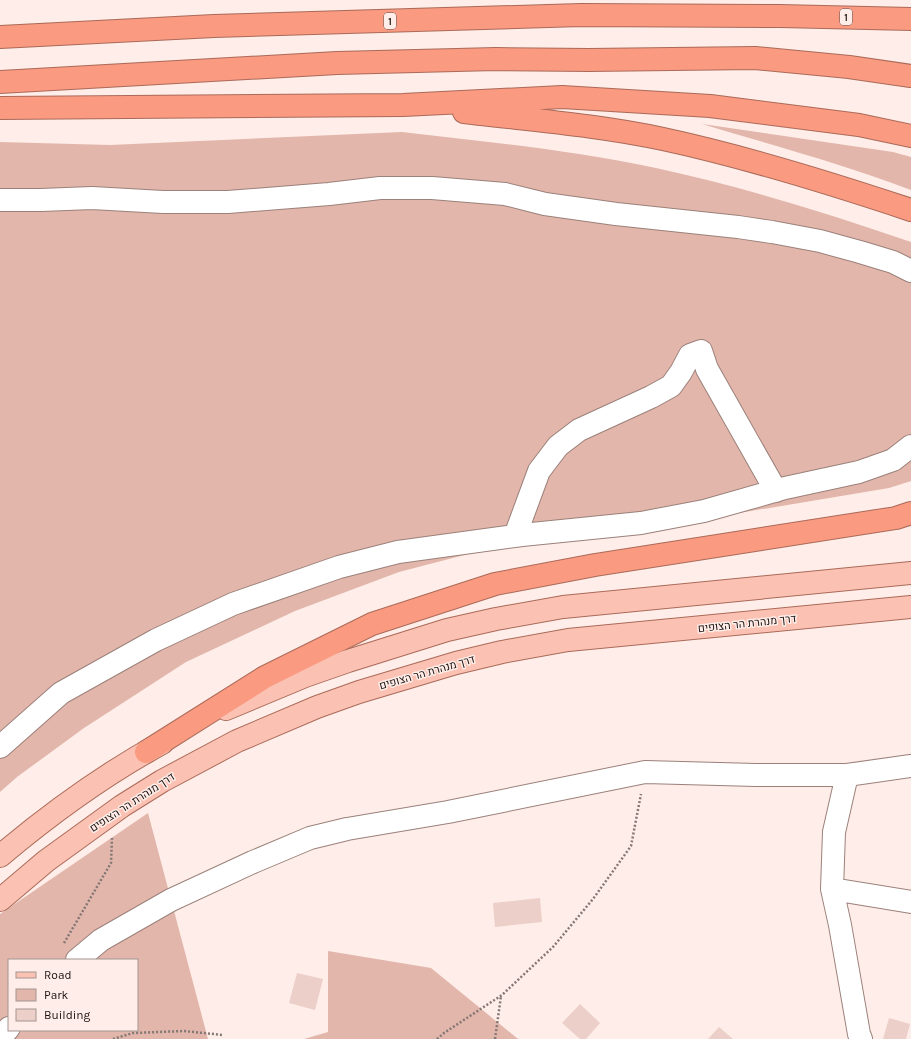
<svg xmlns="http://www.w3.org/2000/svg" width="911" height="1039" viewBox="0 0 911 1039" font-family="Karla,Heebo,sans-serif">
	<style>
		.green { fill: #e2b6ab; fill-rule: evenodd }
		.building { fill: #eccfc8 }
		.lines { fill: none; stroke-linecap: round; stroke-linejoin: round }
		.minor-casing { stroke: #9b817a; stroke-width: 24 }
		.major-casing { stroke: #ab6a59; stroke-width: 24 }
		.highway-casing { stroke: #ab6a59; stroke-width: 24 }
		.path { stroke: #847774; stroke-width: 2.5; stroke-dasharray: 2 2; stroke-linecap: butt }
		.minor { stroke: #fff; stroke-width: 22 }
		.major { stroke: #fbc2b3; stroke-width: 22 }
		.highway { stroke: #f99a81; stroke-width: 22 }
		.labels { text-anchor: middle; stroke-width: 3; stroke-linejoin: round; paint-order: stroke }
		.shield { fill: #feede8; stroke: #5f5450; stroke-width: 1 }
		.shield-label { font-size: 10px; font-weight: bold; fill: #1b120f }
		.street-label { font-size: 11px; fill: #1b120f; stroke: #feede8 }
	</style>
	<rect width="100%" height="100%" fill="#feede8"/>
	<!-- green -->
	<path class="green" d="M702,124L893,152L911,157V190C843,164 772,145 702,124Z
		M402,132C487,142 572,150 656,168C743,187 827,213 911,242V481L889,488L703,519L472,553L399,572L295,611L186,662L84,728L17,777L0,792V142L110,145Z
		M148,813L208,1039H0V914ZM9,960H137V1030H9Z
		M328,951L431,968L518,1039H304L328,1032Z"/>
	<!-- building -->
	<path class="building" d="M540,898L542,922L495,927L493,903Z
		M297,973L323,979L315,1010L289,1003Z
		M580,1004L600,1023L586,1039H580L562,1023Z
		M889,1018L910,1024L906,1039H883Z
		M719,1027L733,1039H708Z"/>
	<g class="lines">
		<defs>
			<path id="minor" d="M0,200H41L92,198L163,202H228L329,194L380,188H432L505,194L545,204L616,214L738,227L772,232L820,241L860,252L893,262L911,271
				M515,536L539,471L558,446L579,430L651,397L671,386L681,372L690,355L701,351L707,369L776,491
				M0,747L61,693L156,640L233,604L339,567L398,552L522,535L641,523L704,511L785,488L859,472L893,460L911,446
				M847,775L834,832L832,889L840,925L859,1034L861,1039
				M832,889L911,902
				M77,960L101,940L171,900L253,862L310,838L347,829L448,812L645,772L756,775H847L911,766
				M0,1038L9,1028"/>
			<path id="major" d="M226,709L305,676L348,661L447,630L496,619L563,607L911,573
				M0,856C50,814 105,774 162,743
				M0,900L46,861L122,806L162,781L237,741L317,707L359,692L456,663L502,652L568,640L911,607"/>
			<path id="highway" d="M0,37L214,26L581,15L780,16L911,19
				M0,82L337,63L496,59L589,60L755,58L849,67L911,76
				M0,108L403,105L562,97L710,106L859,125L911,136
				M464,112C530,120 598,125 663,139C747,157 830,183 911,210
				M146,752L265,677L372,624L495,584L595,565L896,518L911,513"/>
		</defs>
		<!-- minor casing -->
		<use href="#minor" class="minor-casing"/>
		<!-- major casing -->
		<use href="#major" class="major-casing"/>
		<!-- highway casing -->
		<use href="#highway" class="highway-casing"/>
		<!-- path -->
		<path class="path" d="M64,943L111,863L112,838
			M113,1039L133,1033L184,1031L223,1035
			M437,1039L444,1033L502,995L553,947L593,899L631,846L641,794
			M495,1039L501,996"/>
		<!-- minor -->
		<use href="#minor" class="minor"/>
		<!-- major -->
		<use href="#major" class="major"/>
		<!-- highway -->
		<use href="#highway" class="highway"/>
	</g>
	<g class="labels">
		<!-- shield labels -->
		<g class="shield">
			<rect x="840" y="9" width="12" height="16" rx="3"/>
			<rect x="384" y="13" width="12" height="16" rx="3"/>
		</g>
		<g class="shield-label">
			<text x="846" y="21">1</text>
			<text x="390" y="25">1</text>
		</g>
		<!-- street labels -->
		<g class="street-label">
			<text transform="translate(747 623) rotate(-6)" y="4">דרך מנהרת הר הצופים</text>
			<text transform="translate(427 672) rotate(-16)" y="4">דרך מנהרת הר הצופים</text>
			<text transform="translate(132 802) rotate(-33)" y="4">דרך מנהרת הר הצופים</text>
		</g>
	</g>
	<!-- legend -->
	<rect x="8" y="959" width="130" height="72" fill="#feede8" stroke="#a39591"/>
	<rect x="16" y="972" width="20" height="6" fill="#fbc2b3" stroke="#a39591"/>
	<text x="44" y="979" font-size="12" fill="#1b120f">Road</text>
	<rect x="16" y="989" width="20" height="12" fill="#e2b6ab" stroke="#a39591"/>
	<text x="44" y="999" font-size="12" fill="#1b120f">Park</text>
	<rect x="16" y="1009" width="20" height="12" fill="#eccfc8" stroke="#a39591"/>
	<text x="44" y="1019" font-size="12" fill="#1b120f">Building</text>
</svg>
